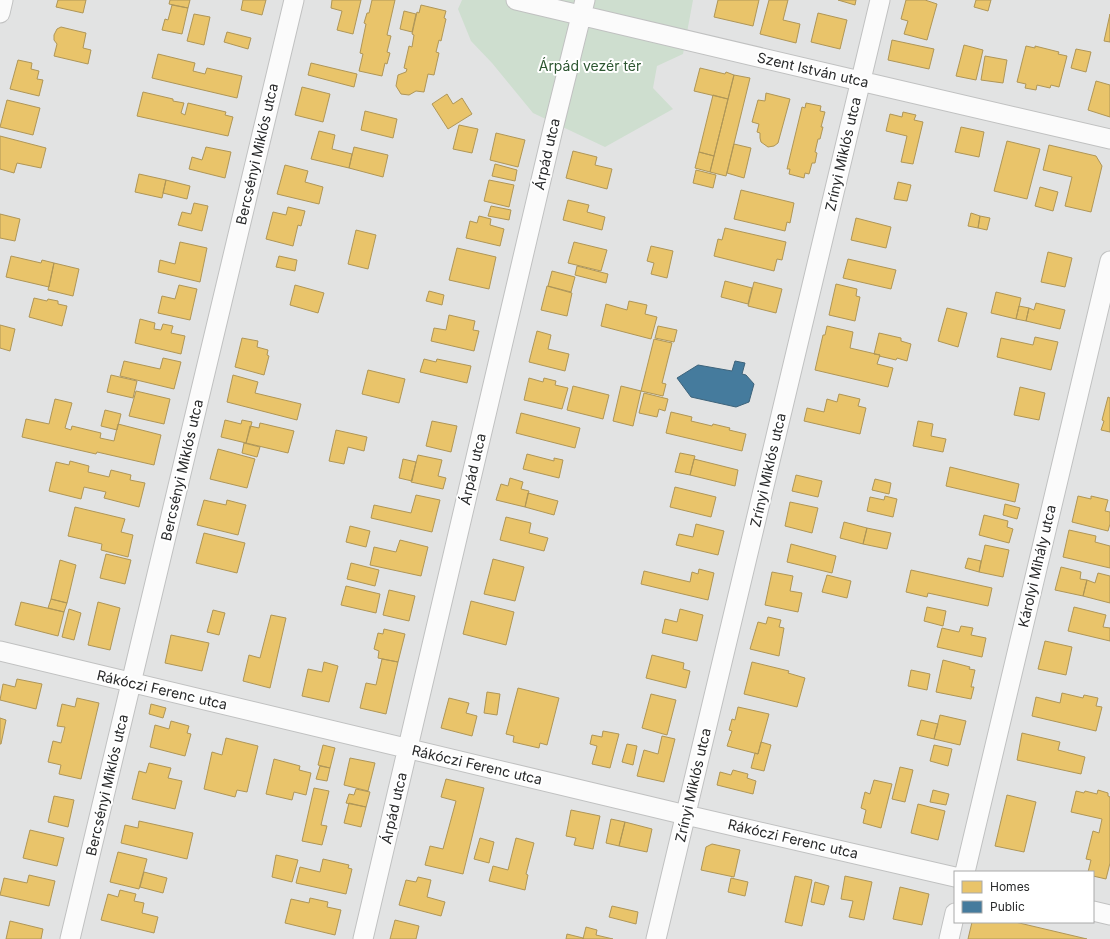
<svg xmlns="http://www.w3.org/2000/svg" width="1110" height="939" viewBox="0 0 1110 939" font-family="Inter,sans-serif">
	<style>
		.green { fill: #cedecf }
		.homes { fill: #e9c46a; stroke: #af9657 }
		.public { fill: #457b9d; stroke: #3d637b }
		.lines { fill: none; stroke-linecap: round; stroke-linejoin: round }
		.minor-casing { stroke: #c0c1c1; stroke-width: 21 }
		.minor { stroke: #fbfbfb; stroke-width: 19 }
		.labels { text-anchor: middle; stroke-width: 4; stroke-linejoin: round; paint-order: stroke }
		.park-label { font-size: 14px; fill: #2d5631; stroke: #fff }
		.street-label { font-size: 14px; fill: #292a2b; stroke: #fff }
	</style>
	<rect width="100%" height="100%" fill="#e2e3e3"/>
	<!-- green -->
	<path class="green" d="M462,0H693L683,54L657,66L653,88L673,109L605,147L533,113L492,63L471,41L458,9Z"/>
	<!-- homes -->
	<path class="homes" d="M58,0H86L83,13L56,7Z
		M170,0H190L188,8L169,4Z
		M243,0H266L262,15L241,10Z
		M332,0H361L353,34L337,30L342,11L331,8Z
		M372,0H395L387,35L391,36L387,52L390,53L387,64L385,63L382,76L359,71L363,54L360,53L366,24L364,23L367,13H369Z
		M718,0H759L753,26L714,17Z
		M769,0H788L783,20L800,24L796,43L760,34Z
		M838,0H856L855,5Z
		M906,0H925L937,4L927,40L904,34L908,21L901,19Z
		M976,0H991L988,11L974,7Z
		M172,5L188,8L182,34L162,30L165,19L168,20Z
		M421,5L446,11L444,18L446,19L441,41L439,40L436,52L439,53L434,75L428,74L424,92L416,91L409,95L401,94L396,86L398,75L406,72L407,69L404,68L409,46L412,47L414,35L412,34L417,12L419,13Z
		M404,11L416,14L412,32L400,29Z
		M818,13L847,20L840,49L811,42Z
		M194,14L210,17L204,45L187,41Z
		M1110,14V42L1104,41Z
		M61,27L86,33L83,48L91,50L88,64L54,56L57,44L54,40V35L57,29Z
		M227,32L251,38L248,49L224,42Z
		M892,40L934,49L929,69L888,60Z
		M964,45L983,50L976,80L956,76Z
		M1026,46L1035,48V46L1059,52L1058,54L1067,56L1059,87L1051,85L1050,88L1037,85L1036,90L1025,88L1026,84L1017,82Z
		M1076,49L1091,52L1086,72L1071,68Z
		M158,54L195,63L193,71L205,74L207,68L242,76L237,98L152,78Z
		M985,56L1007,60L1003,83L981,80Z
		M18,60L32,63L31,69L39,71L37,79L43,80L39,96L10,89Z
		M311,63L357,74L354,87L308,75Z
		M700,68L725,74L726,72L734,75L728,99L694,91Z
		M734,75L750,78L726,176L710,172Z
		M1096,81L1110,85V117L1088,110Z
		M302,87L330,94L323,122L295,115Z
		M143,92L173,99V101L184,103L181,113L185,115L188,103L226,112L225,115L233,117L228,136L137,116Z
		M766,93L790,99L778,143L774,146L768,147L761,142L760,138V133L757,132L759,124L752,122L758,100L765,101Z
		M447,94L453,104L462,98L472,114L448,129L432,104Z
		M713,95L728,99L714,156L699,152Z
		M7,100L40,108L33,135L0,127Z
		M806,103L821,106L820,111L825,112L821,127H823L820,139H818L815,152L817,153L815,163H812L809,174L805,173L804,178L789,174L790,169H787L802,107L805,108Z
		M365,111L397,119L393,138L361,130Z
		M903,112L916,115L914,120L923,122L913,164L901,162L907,136L886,131L890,114L902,117Z
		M459,125L478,129L472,153L453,149Z
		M961,127L984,132L979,157L955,152Z
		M319,131L335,135L332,149L352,154L349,168L311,159Z
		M496,133L525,140L518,167L490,160Z
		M0,136L46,148L41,168L17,163L14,173L0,169Z
		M1007,141L1040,149L1027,199L994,191Z
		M734,144L751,148L744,178L727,173Z
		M1049,145L1096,156L1102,166L1091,212L1065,206L1072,177L1043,170Z
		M206,147L231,152L225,178L189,169L192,157L202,160Z
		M354,147L388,155L383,177L349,168Z
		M573,151L597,157L595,165L612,169L607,189L566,178Z
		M699,152L714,156L710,172L695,168Z
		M495,164L517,170L515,181L492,176Z
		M285,165L308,171L305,182L323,187L319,204L277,194Z
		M696,170L716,175L713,188L693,183Z
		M139,174L166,180L162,198L135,192Z
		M166,180L190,186L187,199L163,193Z
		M489,180L514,185L509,207L484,201Z
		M898,182L911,185L907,201L894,199Z
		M1040,187L1058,192L1053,211L1035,206Z
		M741,190L794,203L790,223L787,222L785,231L734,219Z
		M568,200L589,205L587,212L605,217L602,230L563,220Z
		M194,203L208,206L202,231L178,225L182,212L191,214Z
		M491,206L511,210L509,220L488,216Z
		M288,207L305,211L301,226L298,225L293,246L266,239L273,212L286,215Z
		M971,213L980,216L978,228L968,226Z
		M0,214L20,219L15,241L0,238Z
		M479,216L491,219L490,225L504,229L500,246L466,238L470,221L477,223Z
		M980,216L990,218L987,230L978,228Z
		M856,218L891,227L886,248L851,240Z
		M725,228L786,242L782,260L777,259L774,271L714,256L718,239L722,240Z
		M356,230L376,235L368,269L348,264Z
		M180,242L207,248L200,282L158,272L160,260L175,264Z
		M574,242L607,250L601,271L568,263Z
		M651,246L673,251L667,278L651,274L654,263L647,261Z
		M457,248L496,257L489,289L449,280Z
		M1048,252L1072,258L1065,287L1041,282Z
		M11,256L41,263L42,260L54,263L49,287L6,277Z
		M279,256L297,260L295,271L276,267Z
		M848,259L896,270L891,289L843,278Z
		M54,263L79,269L73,296L48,290Z
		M577,266L608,274L606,283L575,275Z
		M552,271L575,277L571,292L548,286Z
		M725,281L752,288L748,304L721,297Z
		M754,282L782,289L776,313L748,306Z
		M836,284L857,289L856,296L860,297L855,321L829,315Z
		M179,285L197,289L190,320L158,313L162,296L175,299Z
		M295,285L324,293L318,313L290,305Z
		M547,286L572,293L567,316L541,310Z
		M429,291L444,295L442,305L426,301Z
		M996,292L1021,298L1016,319L991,313Z
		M34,298L47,301L48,299L58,301V304L67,306L62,326L29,317Z
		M629,301L647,305L645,314L657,317L651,339L601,326L606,304L627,310Z
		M1036,303L1065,310L1060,329L1026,321L1029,308L1034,310Z
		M1019,306L1029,308L1026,321L1016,319Z
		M947,308L967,313L958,347L938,341Z
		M449,315L475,321L473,330L479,331L474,351L431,341L434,328L446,330Z
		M140,319L155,323L154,329L161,330L163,324L173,326L171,333L185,336L181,354L135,343Z
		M0,325L15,329L10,351L0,348Z
		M658,326L677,330L674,342L655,338Z
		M827,326L853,332L850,348L880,355L877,364L893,368L888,387L815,370L823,335H825Z
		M537,331L551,335L548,349L569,354L565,371L529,362Z
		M879,333L901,338V341L911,344L907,361L897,358L896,360L879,356L880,355L874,354Z
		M1035,337L1058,342L1051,370L997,357L1001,338L1033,345Z
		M242,338L258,341L257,347L268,350L267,355L269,356L264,375L235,367Z
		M654,339L672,343L662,383L666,384L663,396L641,391Z
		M163,358L181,362L174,389L120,376L124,361L160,369Z
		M424,359L436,362L437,359L471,366L467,383L420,372Z
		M368,370L405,379L399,403L362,394Z
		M111,375L137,381L133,398L107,392Z
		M233,375L258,382L255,393L301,404L297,420L227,402Z
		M529,378L543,382L544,378L556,381L555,385L568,388L562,409L524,400Z
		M573,386L609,395L603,419L567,410Z
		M621,386L641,391L633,426L613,421Z
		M1020,387L1045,393L1039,420L1014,415Z
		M136,391L170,399L164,424L129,416Z
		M644,393L668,399L665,411L659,409L657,417L639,413Z
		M839,394L860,399L858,406L866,408L860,434L804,421L807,408L824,412L827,399L837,402Z
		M1108,397L1110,398V432L1101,430L1104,421L1102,420Z
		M55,399L72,403L65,428L71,430L72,426L101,433L100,438L114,441L118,424L161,435L154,465L97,452L96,454L22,437L26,419L49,424Z
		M105,410L121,414L117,430L101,426Z
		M671,412L692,417L691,421L712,426L713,424L730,428L729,430L746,434L742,451L666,433Z
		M521,413L580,428L575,448L516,433Z
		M225,420L241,424L242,420L252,422L246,443L221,437Z
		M432,421L457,426L451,452L426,446Z
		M918,421L933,424L931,436L946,439L943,452L913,446Z
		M260,423L294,431L288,453L246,443L250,426L259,428Z
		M336,430L367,437L364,451L348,447L344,464L329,461Z
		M244,443L260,447L257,457L242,453Z
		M218,449L255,459L247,488L210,479Z
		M680,453L695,456L690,475L675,472Z
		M527,454L554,461V458L563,460L559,478L523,469Z
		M418,455L442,460L438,476L446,478L443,489L411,482Z
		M403,459L416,462L412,481L399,478Z
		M694,459L738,470L735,486L690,475Z
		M70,461L89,466L88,472L109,477L111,470L131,475L130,480L145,483L139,507L104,498L106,492L84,487L81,499L49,491L56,462L69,465Z
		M950,467L1019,484L1015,502L946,486Z
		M796,475L822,481L818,497L792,491Z
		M510,478L523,482L521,489L529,491L525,507L496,500L501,484L508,486Z
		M875,479L891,483L889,494L872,490Z
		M675,487L716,497L711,517L670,507Z
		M528,493L558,501L554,515L525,507Z
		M416,495L440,500L432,532L371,518L374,505L411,513Z
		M885,496L897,499L893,517L867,511L870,497L884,500Z
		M1078,496L1091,499V496L1108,500L1105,511L1110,512V524L1108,531L1072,522Z
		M204,500L226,505L227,500L246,505L238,535L197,525Z
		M790,502L818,508L812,533L785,526Z
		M1005,504L1020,508L1017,519L1003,515Z
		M75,507L125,519L121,532L133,535L128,557L101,550L102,544L68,536Z
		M984,515L1008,521L1007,527L1013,529L1009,543L979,535Z
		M506,517L531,523L529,533L548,538L544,551L500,540Z
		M844,522L867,528L863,544L840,538Z
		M696,524L724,531L718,555L676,545L679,534L693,537Z
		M350,526L370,531L366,547L346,542Z
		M867,528L891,533L887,549L863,544Z
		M1069,530L1096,536L1095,542L1110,546V568L1063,557Z
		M204,533L245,543L237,573L196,563Z
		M400,540L428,547L421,576L370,565L374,547L396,552Z
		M791,544L836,556L832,573L787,562Z
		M985,545L1009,550L1003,577L979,572Z
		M106,554L131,560L125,584L100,578Z
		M968,558L981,561L979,572L965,568Z
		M493,559L524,567L515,601L484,594Z
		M60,560L76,565L67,603L51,599Z
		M351,563L379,570L375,586L347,579Z
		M1061,567L1081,572L1080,579L1087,580L1083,596L1055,590Z
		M699,569L714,573L708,600L641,584L644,571L690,582L692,572L698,574Z
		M911,570L992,588L988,606L928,593L927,597L906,592Z
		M772,572L793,576L790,591L802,593L798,612L765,605Z
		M1098,573L1110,576V603L1083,596L1087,580L1095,583Z
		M827,575L851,581L847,598L822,592Z
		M346,586L380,594L376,613L341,605Z
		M389,590L415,596L409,621L383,615Z
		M51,599L67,603L64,612L48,608Z
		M471,601L514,612L506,645L463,634Z
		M21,602L64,612L58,636L15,625Z
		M98,602L120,608L110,650L88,645Z
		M927,607L946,611L943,626L924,621Z
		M1074,607L1106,615L1103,627L1110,628V641L1068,631Z
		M69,609L81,613L74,640L62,637Z
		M680,609L703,615L697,641L662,633L665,619L677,622Z
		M213,610L225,613L219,635L207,632Z
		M271,615L286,618L270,688L243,681L249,655L260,658Z
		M768,617L781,620L779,627L784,628L779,656L750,649L758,622L766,624Z
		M961,626L973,628L971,635L986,638L982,657L937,647L942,628L959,632Z
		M384,629L405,634L398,662L378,658L379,651L374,649L378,633L383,634Z
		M171,635L209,643L202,671L165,663Z
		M1045,641L1072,647L1066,675L1038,669Z
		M652,655L684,663L683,669L690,671L686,688L646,678Z
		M382,659L398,662L386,714L360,708L366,683L376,685Z
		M943,660L970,667L969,669L975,670L971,687H974L971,699L936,692Z
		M324,662L338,666L329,702L302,696L308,669L322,672Z
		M752,662L789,671L788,673L805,678L797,707L744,694Z
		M911,670L930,674L927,690L908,686Z
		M17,679L42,684L36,709L0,700L3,684L15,687Z
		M518,688L559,698L547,745L540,743L539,748L513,742L514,736L506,734Z
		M487,692L500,694L497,715L484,713Z
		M1062,693L1083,698L1084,695L1098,698L1096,706L1102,707L1096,731L1032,716L1036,697L1060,703Z
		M651,694L676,700L667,735L642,728Z
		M77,698L99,703L81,779L59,774L61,765L48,762L53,741L61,743L65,727L57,726L62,704L75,707Z
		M449,698L469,703L466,713L477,716L472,736L441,728Z
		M151,704L166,708L163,718L149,714Z
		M738,707L769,714L758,754L727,746L732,731L729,730L732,719L735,720Z
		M940,715L966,721L960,745L934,739Z
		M0,718L6,720L1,744H0Z
		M921,720L938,724L934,739L917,735Z
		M171,721L189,726L187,733L191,734L185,756L150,747L155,725L169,729Z
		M603,731L619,734L610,768L592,764L597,746L590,744L592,735L602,737Z
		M1022,733L1060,742L1058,750L1085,757L1081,774L1017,760Z
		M662,736L675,739L664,782L637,776L644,750L658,754Z
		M226,738L258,746L247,792L237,790L235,797L204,789L212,752L222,755Z
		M761,742L771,745L764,771L751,768L755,753L758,754Z
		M627,744L637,746L633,765L622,762Z
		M323,745L335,748L330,768L318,765Z
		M934,745L952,749L948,766L930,761Z
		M350,758L375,763L368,791L344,785Z
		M274,759L300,766L299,770L311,773L306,795L294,792L292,800L266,794Z
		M149,763L171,768L168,778L182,781L175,809L132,799L139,771L146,773Z
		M320,766L330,768L327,781L316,779Z
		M900,767L913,770L905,802L892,799Z
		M733,770L748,774L747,778L756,781L753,794L717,785L720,772L731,775Z
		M446,779L484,788L463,874L425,865L430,846L443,849L456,801L441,797Z
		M874,780L892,784L881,828L863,823L866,810L861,808L865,792L870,794Z
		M314,788L329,791L321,825L327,826L322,845L302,841Z
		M356,789L370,792L366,807L346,803L349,794L354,795Z
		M933,790L949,794L946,805L930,802Z
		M1098,790L1108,793V796L1110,797V863L1106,879L1093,876V872H1088L1091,860L1086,859L1093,831L1099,833L1102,819L1071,812L1076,791L1084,793L1085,791L1097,794Z
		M1007,795L1036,802L1024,852L995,846Z
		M54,796L74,800L68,827L48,822Z
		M349,803L366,807L361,827L344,823Z
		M918,804L945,811L938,840L911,833Z
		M571,810L600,816L593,849L574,845L576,838L566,836Z
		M611,819L625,822L619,846L606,843Z
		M139,821L193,833L187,859L121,843L125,825L138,828Z
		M625,822L652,829L647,852L619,846Z
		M30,830L64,838L57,866L23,858Z
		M480,838L494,842L489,863L474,859Z
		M516,838L534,843L526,874L528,875L525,890L489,881L493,866L508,870Z
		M712,844L740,850L734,877L701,870L706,847Z
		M118,852L147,859L139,889L110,882Z
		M276,855L298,860L292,882L272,877Z
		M323,859L349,865L348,868L352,869L346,894L296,883L300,867L320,872Z
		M144,872L167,878L163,893L140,887Z
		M29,875L55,881L49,906L0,895L4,878L27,883Z
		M795,876L812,880L802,926L785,922Z
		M845,876L872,882L864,920L849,917L853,901L841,899Z
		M418,877L431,880L427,897L445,902L441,916L399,905L406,880L416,882Z
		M731,878L748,882L745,896L728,892Z
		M815,882L829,886L824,905L811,902Z
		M900,887L929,894L922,925L893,919Z
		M120,890L136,894L134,901L144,903L142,913L158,917L154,933L101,920L108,894L118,897Z
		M310,898L328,902L327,907L341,910L335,935L285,923L291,899L309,903Z
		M612,906L638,912L636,924L609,917Z
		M395,920L419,926L416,939H390Z
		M10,921L43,929L41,939H6Z
		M972,922H1015L1087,939H968Z
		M586,927L597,930L596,935L613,939H583Z
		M567,934L583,938V939H566Z"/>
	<!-- public -->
	<path class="public" d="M735,361L745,363L742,374L746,375L754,384L749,402L736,407L691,397L677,378L698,365L732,371Z"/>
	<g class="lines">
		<defs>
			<path id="minor" d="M516,0L860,81L1110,139
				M0,13L3,0
				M0,651L686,815L955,877
				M965,872L1110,261
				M1093,911L1110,915
				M70,939L294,0
				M363,939L553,129L585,0
				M656,939L880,0
				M949,939L955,913"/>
		</defs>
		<!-- minor casing -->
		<use href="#minor" class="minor-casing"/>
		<!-- minor -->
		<use href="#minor" class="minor"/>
	</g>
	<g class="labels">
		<!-- park labels -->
		<g class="park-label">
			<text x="590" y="71">Árpád vezér tér</text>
		</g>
		<!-- street labels -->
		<g class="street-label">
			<text transform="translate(813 70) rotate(13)" y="5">Szent István utca</text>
			<text transform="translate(257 154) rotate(-77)" y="5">Bercsényi Miklós utca</text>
			<text transform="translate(547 154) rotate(-77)" y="5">Árpád utca</text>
			<text transform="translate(843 154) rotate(-77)" y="5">Zrínyi Miklós utca</text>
			<text transform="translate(473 469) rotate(-77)" y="5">Árpád utca</text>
			<text transform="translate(182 470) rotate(-77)" y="5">Bercsényi Miklós utca</text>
			<text transform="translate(768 470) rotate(-77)" y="5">Zrínyi Miklós utca</text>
			<text transform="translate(1037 566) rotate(-77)" y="5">Károlyi Mihály utca</text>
			<text transform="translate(162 690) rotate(13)" y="5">Rákóczi Ferenc utca</text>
			<text transform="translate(477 765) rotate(13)" y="5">Rákóczi Ferenc utca</text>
			<text transform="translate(107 785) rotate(-77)" y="5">Bercsényi Miklós utca</text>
			<text transform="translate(693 785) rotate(-77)" y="5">Zrínyi Miklós utca</text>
			<text transform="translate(394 808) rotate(-77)" y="5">Árpád utca</text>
			<text transform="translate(793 839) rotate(13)" y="5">Rákóczi Ferenc utca</text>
		</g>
	</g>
	<!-- legend -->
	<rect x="954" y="871" width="140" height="52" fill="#ffffff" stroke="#a9aaaa"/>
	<rect x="962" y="881" width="20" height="12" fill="#e9c46a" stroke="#a9aaaa"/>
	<text x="990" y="891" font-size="12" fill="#292a2b">Homes</text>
	<rect x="962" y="901" width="20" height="12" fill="#457b9d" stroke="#a9aaaa"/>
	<text x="990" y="911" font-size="12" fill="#292a2b">Public</text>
</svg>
